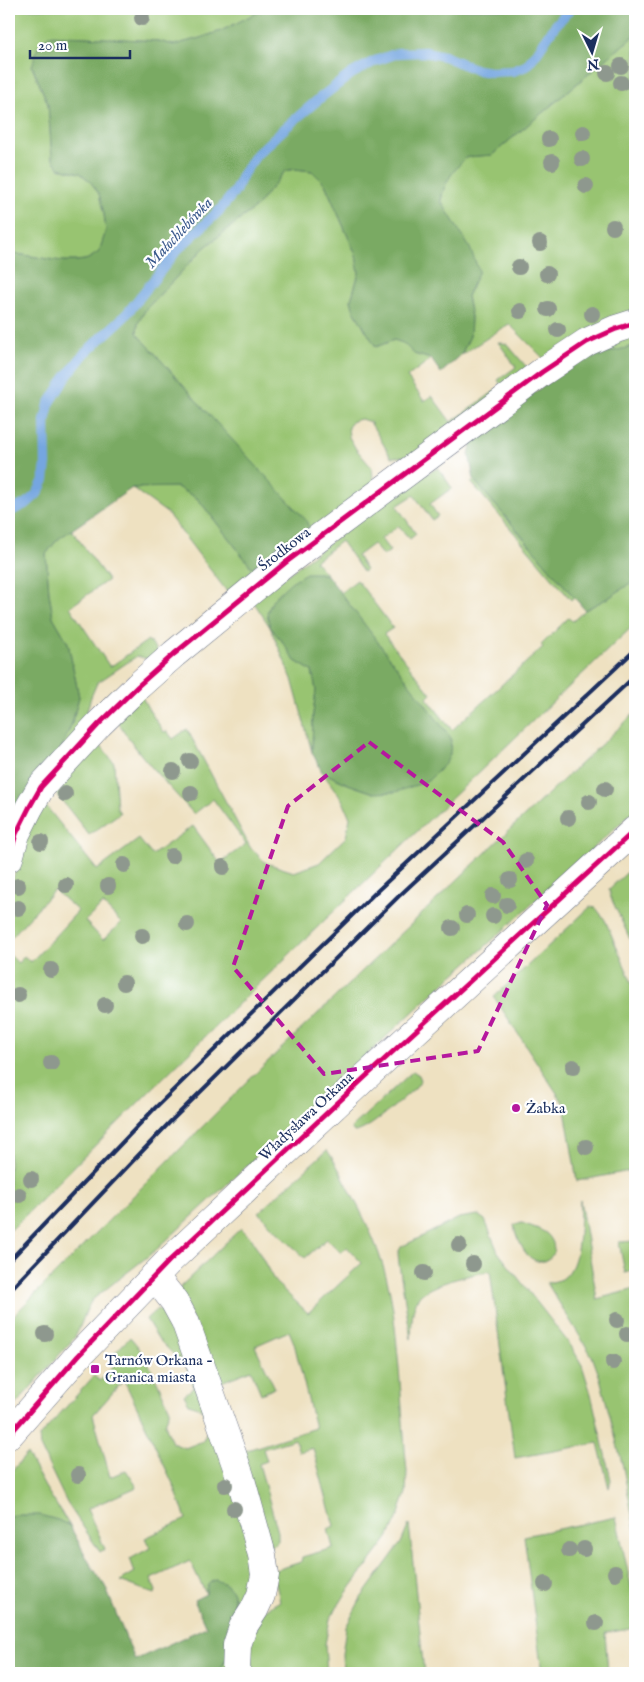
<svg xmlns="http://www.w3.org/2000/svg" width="644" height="1682" viewBox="0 0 644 1682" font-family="'IM FELL English',serif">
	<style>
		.green { fill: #98c471; stroke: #5a7a68; fill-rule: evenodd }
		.forest { fill: #7aaa63; stroke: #4a6c60 }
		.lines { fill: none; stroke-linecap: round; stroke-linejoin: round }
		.stream { stroke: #75a6e0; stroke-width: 10 }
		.minor-casing { stroke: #656d81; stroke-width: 29 }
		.minor { stroke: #fff; stroke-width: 28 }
		.rail { stroke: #1b2f5e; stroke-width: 4 }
		.cycleway-casing { stroke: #fff; stroke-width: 8 }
		.cycleway { stroke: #d6006c; stroke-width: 5 }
		.tree { fill: #8e988e }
		.marked { fill: none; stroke: #b5179e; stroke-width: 4; stroke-dasharray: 10 6; stroke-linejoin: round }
		.poi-dot { fill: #b5179e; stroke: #fff; stroke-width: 2 }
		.labels { text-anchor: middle; stroke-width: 4.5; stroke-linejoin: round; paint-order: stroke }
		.street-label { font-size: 15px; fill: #1b2f5e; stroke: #fff }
		.poi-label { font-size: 15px; fill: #1b2f5e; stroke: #fff; text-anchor: start }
		.water-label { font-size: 16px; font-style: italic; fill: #3a598c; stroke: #fff }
	</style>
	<rect width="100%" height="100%" fill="#fff"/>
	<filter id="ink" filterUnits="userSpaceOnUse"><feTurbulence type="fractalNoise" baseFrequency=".02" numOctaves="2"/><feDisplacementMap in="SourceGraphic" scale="10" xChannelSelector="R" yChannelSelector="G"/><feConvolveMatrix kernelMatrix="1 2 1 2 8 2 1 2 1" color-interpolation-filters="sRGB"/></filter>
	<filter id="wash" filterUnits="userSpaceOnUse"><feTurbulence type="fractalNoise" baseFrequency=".0096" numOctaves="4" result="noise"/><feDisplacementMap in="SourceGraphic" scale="20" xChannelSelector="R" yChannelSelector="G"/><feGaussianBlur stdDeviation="1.12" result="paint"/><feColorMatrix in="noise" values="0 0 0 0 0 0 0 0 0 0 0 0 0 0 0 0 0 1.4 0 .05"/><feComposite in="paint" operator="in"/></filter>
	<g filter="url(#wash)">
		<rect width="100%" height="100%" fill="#eee1c1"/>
		<!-- green -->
		<path class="green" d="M9,9H264L221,31L200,38L174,45L158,41L49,35L32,67L48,104L52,158L59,168L80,173L90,181L99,194L104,214L106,231L99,252C95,255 90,259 85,260C59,265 35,254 9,254Z
			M635,35V313L545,360L509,324L461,355L470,336L471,317L467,296L473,285L453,224L441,201L443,189L450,175L466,157L492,155Z
			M295,169L312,171L325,184L356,255L359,273L351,300L354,311L376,346L394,340L404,343L414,354L431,359L407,377L424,401L432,396L451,422L502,386L498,380L516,367L498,342L507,344L530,371L416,457H391L370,422L361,419L353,421L348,427L349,437L356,449L372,468L374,487L311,533L137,333L138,323L146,309L204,248L257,206L285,171Z
			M635,331V346L585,358Z
			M438,468L452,488L430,504L438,516L432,520L414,495L397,506L416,534L410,539L398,526L381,539L390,551L383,556L373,544L357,556L366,570L363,572L341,541L315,561L327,575L318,573L270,627L282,641L295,661L312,671L316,690L313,714L312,752L292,679L270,627L253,601L407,483Z
			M474,480L574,597L571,600L471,482Z
			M152,487H177L198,499L252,568L261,572L231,597L167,513L132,488Z
			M71,529L108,580L70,607L110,667L148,640L161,655L154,661L137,656L97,683L91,697L86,714L77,735L61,749L72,723L79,697L68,643L53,617L49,593L46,554L57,540Z
			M357,580L393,628L384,634L431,694L427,698L452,730L543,647L541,645L568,618L573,621L585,610L610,597L635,580V624C424,824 213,1025 9,1232V954L18,963L24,956L31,962L78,911L54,890L9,940V895L29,819L46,806L97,870L139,839L152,855L193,826L220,863L246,844L213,799L194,814C167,784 137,755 117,720L141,695L149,710L164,732L167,731L173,739L187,729L250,847L266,863L294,872L319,863L346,837L350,818L343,801L322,772L348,784L374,793L340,593ZM103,904L121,923L103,940L85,921Z
			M635,713V810L487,945L442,985L156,1250L92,1300C84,1312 82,1325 75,1337L9,1412V1320L261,1068L504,835Z
			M97,740L114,763L117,808L120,813L89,835L56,793L53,786Z
			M635,865V950L611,898L609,889Z
			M590,907L596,908L605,920L635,990V1170L577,1181L564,1104L494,997Z
			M413,1071L419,1075L421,1080L415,1088C403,1098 368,1132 354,1132L351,1128Z
			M327,1150C336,1163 344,1178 351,1193C371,1230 387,1267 393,1310C400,1364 402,1418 407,1472L406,1493L398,1517L388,1538L345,1595L330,1619L325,1644L327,1673H243L260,1613L280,1601L273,1571L301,1562L302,1557L333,1548L328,1529L334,1526L313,1448L299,1452L295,1439L263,1449L267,1461L259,1464L278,1532V1541L270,1547L241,1452L315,1428L294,1343L289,1331L255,1346L275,1388L261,1394L251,1370L219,1383L179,1288L241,1228L252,1239L275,1282L308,1313L362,1263L347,1247L341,1253L327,1239L305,1258L269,1224L259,1212Z
			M580,1200L597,1299L635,1289V1530L623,1467L600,1378L592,1356L547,1283C551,1282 558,1281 562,1279C582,1266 579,1221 580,1200Z
			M478,1215L485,1220L498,1252L571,1346L582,1365L591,1394L611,1480L609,1488L598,1443L515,1458L490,1271C474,1274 428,1284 419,1297C411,1308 412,1325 411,1339L399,1264L398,1253L401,1247L459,1218Z
			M522,1223C530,1226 541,1229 547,1234C567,1254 538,1277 522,1247C518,1239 515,1234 514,1225Z
			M635,1241V1270L625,1273L619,1242Z
			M157,1309L166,1313L173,1323L216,1428L250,1535L255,1559V1578L252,1600L238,1625L231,1651V1673H217C236,1654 232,1622 234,1597C231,1586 225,1583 215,1580C208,1583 206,1586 206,1594L190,1561L151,1579L156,1591L155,1594L120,1581L135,1572L130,1559L150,1548L145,1538L186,1519L174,1486L124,1380L93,1415L110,1477L126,1470L137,1487L87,1509L105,1549L100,1552L67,1503L40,1447L39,1437L94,1376L100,1381L116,1363L111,1357L130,1337C149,1357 158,1385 170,1410L165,1424L172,1443L185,1448L203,1441L209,1427L202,1409L189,1404L184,1395L194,1387L187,1368L159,1340L146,1319Z
			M27,1454L45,1487L70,1526C55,1518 27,1512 9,1517V1474Z
			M616,1517L635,1604V1626L630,1629L605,1633L608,1672L542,1673L524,1536Z
			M409,1524L424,1673H343L342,1654L346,1627L361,1598L401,1543Z"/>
		<!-- forest -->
		<path class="forest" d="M264,9H635V35L492,155L466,157C453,172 444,181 441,201L470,248L479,271L467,296L471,317L470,336L461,355L441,373L431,359L414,354L403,343L394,340L376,347L354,311L351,300L359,273L356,255L325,184L312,171L295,169L285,171L257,206L204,248L146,309L138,323L137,333L203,408L306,520L311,533L261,572L252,568L198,499L177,487L132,488L57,540L46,554L49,593L53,617L68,643L79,697L72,723L61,749L9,834V254C35,254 59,265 85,260C90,259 95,254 99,252L106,231L104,214L99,194L90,181L80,173L59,168L52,158L48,104L32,66L38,47L48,35L158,41L174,45L200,38L221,31Z
			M635,346V580L610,597L585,610L474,480L469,454L472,442L517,404L585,358Z
			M306,573H318L327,575L451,738L450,754L446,763L428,781L396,792L374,793L348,784L322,772L312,752L313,714L316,690L312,671L295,661L282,641L270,627L267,613L273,599L291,582Z
			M17,1515H40L58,1520L70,1526L89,1562L105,1586L135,1660L206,1627L194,1600L206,1594C206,1586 208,1583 215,1580C225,1583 231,1586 234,1597L231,1651L218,1673H9V1517Z"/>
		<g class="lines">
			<!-- stream -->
			<path class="stream" d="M9,512L27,503L37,494L44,480L46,464L45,421L49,404L66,377L85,353L125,316L178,249L220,210L235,191L243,174L257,154L284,129L320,98L351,74L375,61L398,53L425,52L444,56L477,70L491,72L513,71L526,66L536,54L554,27L570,9"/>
		</g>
	</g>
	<g filter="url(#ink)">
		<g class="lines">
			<defs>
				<path id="minor" d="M9,858L16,834L29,808L41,787L99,724L138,686L174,654L285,563L542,372L587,342L616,329L635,323
					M154,1276L174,1301L185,1321L240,1476L262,1555L265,1575L261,1595L254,1610L243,1627L237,1645L236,1673
					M9,1435L78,1356L169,1261L363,1079L635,830"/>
			</defs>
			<!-- minor casing -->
			<use href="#minor" class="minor-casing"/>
			<!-- minor -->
			<use href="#minor" class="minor"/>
			<!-- rail -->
			<path class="rail" d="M9,1261L155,1108L375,893L635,650
				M9,1291L171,1121L398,897L635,676"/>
			<defs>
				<path id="cycleway" d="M9,858L16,834L29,808L41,787L99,724L138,686L174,654L285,563L542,372L587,342L616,329L635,323
					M9,1435L78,1356L169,1261L363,1079L635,830"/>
			</defs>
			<!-- cycleway casing -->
			<use href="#cycleway" class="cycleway-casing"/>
			<!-- cycleway -->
			<use href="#cycleway" class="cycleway"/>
		</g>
		<!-- trees -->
		<g class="tree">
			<circle cx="142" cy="18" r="8"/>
			<circle cx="621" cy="66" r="8"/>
			<circle cx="607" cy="73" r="8"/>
			<circle cx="621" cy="83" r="8"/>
			<circle cx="583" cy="133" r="8"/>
			<circle cx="549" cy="139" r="8"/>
			<circle cx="582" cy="159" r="8"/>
			<circle cx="552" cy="162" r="8"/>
			<circle cx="586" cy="186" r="8"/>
			<circle cx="613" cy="227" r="8"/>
			<circle cx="540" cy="243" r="8"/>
			<circle cx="519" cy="267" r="8"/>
			<circle cx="547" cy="274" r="8"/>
			<circle cx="548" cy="309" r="8"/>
			<circle cx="520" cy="311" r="8"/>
			<circle cx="592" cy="314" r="8"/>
			<circle cx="558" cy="330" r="8"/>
			<circle cx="190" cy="761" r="8"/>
			<circle cx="173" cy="771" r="8"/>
			<circle cx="605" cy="789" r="8"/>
			<circle cx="191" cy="793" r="8"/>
			<circle cx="65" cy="794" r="8"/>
			<circle cx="589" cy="802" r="8"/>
			<circle cx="568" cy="818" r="8"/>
			<circle cx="41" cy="842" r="8"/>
			<circle cx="172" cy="856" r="8"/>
			<circle cx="526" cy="861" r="8"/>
			<circle cx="124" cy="865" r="8"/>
			<circle cx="223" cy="867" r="8"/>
			<circle cx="510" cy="880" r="8"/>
			<circle cx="66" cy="885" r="8"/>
			<circle cx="18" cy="886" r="8"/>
			<circle cx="108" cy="886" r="8"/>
			<circle cx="493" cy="896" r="8"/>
			<circle cx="507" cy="905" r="8"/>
			<circle cx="18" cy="908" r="8"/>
			<circle cx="467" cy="915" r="8"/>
			<circle cx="493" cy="916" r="8"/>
			<circle cx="187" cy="924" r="8"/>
			<circle cx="452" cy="928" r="8"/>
			<circle cx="142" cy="936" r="8"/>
			<circle cx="51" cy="970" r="8"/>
			<circle cx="124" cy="983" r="8"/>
			<circle cx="18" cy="995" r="8"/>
			<circle cx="105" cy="1005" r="8"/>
			<circle cx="51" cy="1063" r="8"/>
			<circle cx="573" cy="1067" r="8"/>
			<circle cx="586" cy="1147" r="8"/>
			<circle cx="31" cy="1179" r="8"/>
			<circle cx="19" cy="1195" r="8"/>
			<circle cx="459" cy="1245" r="8"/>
			<circle cx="473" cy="1264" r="8"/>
			<circle cx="424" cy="1273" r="8"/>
			<circle cx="617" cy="1320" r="8"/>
			<circle cx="45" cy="1334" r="8"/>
			<circle cx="627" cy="1334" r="8"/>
			<circle cx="613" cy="1362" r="8"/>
			<circle cx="78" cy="1475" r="8"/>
			<circle cx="225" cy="1485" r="8"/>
			<circle cx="234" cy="1509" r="8"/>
			<circle cx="584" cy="1549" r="8"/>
			<circle cx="569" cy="1550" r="8"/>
			<circle cx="615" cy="1573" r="8"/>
			<circle cx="545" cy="1584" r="8"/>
			<circle cx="596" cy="1623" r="8"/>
		</g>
	</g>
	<!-- marked area -->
	<path class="marked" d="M369,742L503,842L547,905L478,1051L324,1074L233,967L288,806Z"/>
	<!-- markers -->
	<g class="poi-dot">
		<circle cx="516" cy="1108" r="5"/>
		<rect x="90" y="1364" width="10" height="10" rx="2.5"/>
	</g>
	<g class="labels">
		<!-- street labels -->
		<g class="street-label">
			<text transform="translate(284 549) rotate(-38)" y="5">Środkowa</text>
			<text transform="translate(306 1116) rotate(-43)" y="5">Władysława Orkana</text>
		</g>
		<!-- poi labels -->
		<g class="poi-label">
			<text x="526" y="1113">Żabka</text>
			<text x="105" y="1365">Tarnów Orkana -<tspan x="105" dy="17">Granica miasta</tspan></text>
		</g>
		<!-- water labels -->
		<g class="water-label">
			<text transform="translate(178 232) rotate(-47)" y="6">Małochlebówka</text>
		</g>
	</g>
	<!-- margin -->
	<rect width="644" height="1682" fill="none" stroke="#fff" stroke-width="30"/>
	<!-- north arrow -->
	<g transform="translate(592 52) rotate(175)" stroke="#ffffff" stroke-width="4" paint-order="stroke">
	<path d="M0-4L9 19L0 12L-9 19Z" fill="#1b2f5e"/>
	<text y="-8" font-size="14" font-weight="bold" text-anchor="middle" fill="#1b2f5e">N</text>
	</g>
	<!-- scale -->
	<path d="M30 50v8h100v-8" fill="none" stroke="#1b2f5e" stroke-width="2.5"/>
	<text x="38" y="50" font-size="15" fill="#1b2f5e" stroke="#ffffff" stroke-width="4" paint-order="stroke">20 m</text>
</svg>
